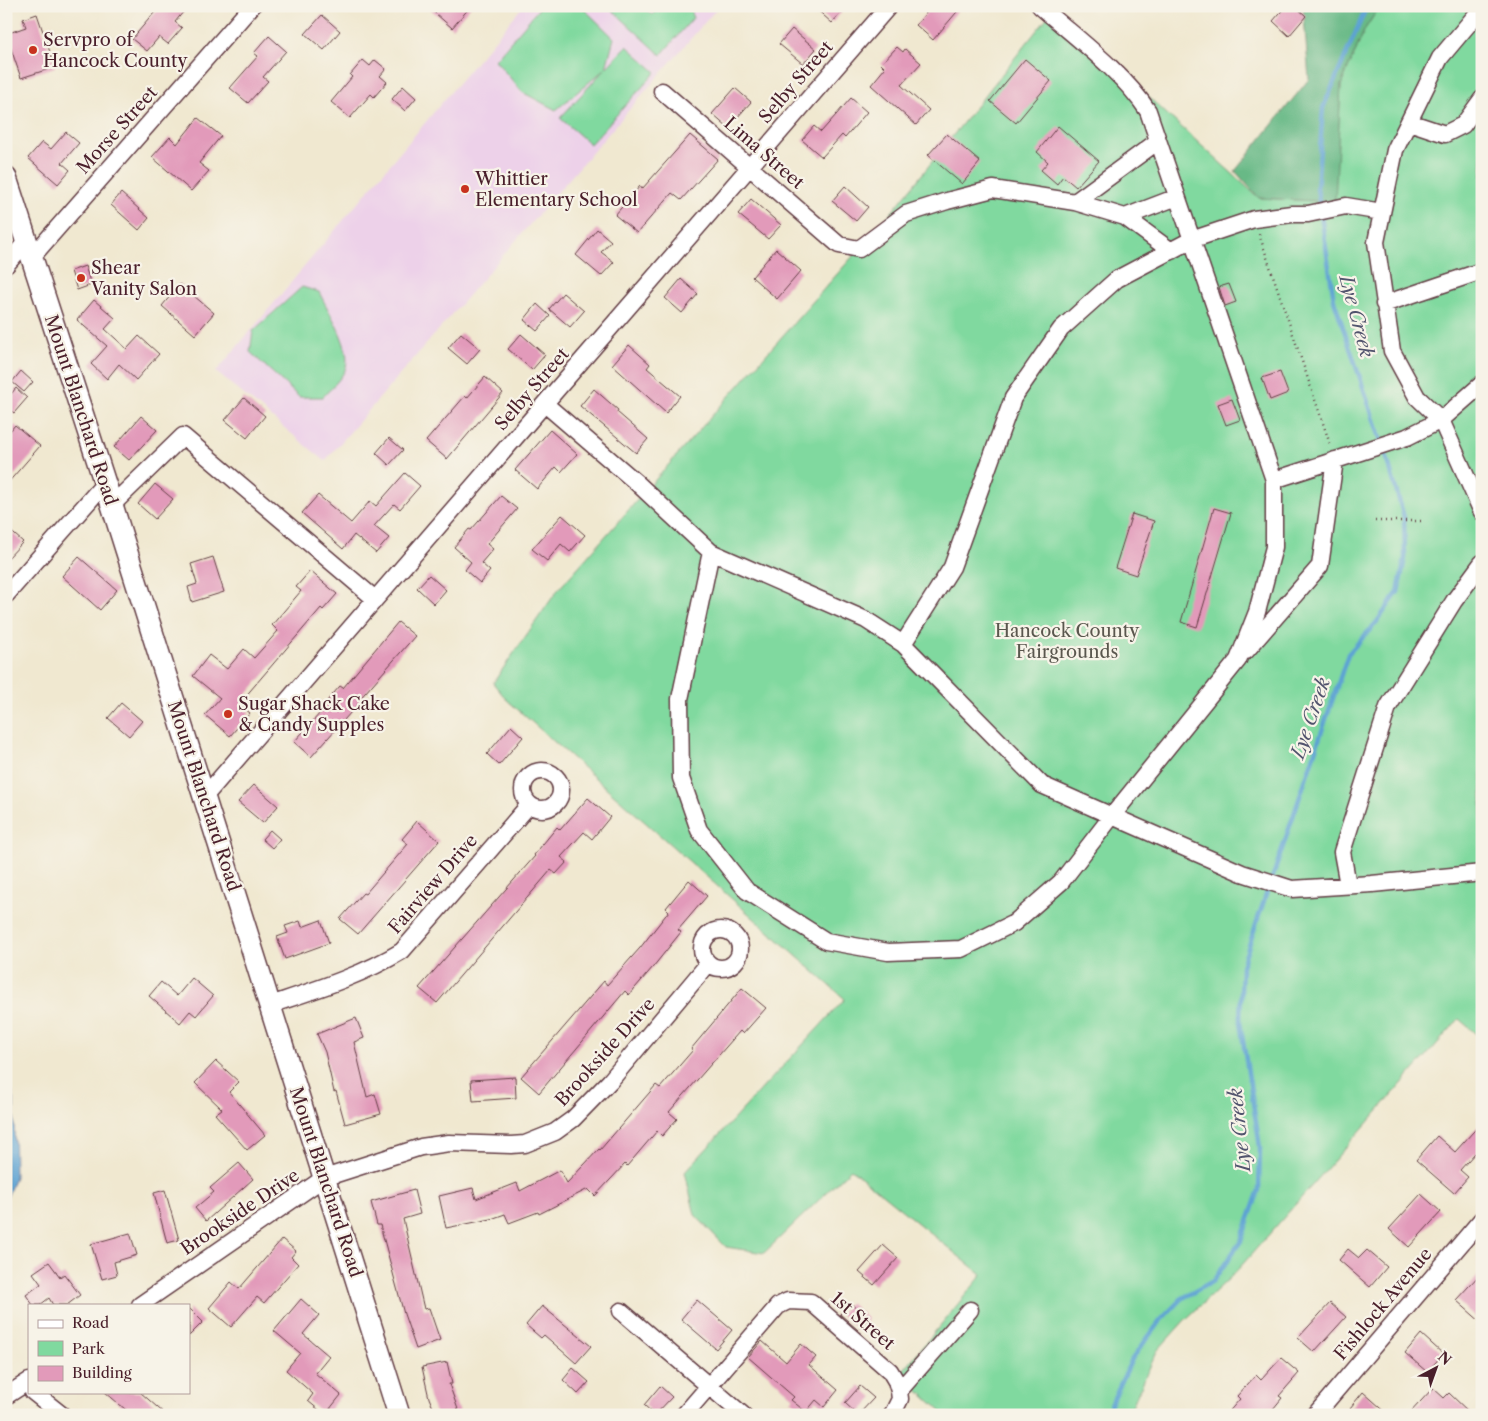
<svg xmlns="http://www.w3.org/2000/svg" width="1488" height="1421" viewBox="0 0 1488 1421" font-family="'Libre Caslon Text',serif">
	<style>
		.built { fill: #edd1e9 }
		.green { fill: #80d99f; stroke: #657c65 }
		.forest { fill: #68b986; stroke: #596c58 }
		.water { fill: #5da3d3; stroke: #54617f }
		.lines { fill: none; stroke-linecap: round; stroke-linejoin: round }
		.stream { stroke: #5da3d3; stroke-width: 4.5 }
		.building { fill: #e29aba }
		.minor-casing { stroke: #633d44; stroke-width: 19 }
		.major-casing { stroke: #633d44; stroke-width: 24 }
		.path { stroke: #633d44; stroke-width: 2.5; stroke-dasharray: 1 4; stroke-linecap: butt }
		.minor { stroke: #fff; stroke-width: 16 }
		.major { stroke: #fff; stroke-width: 21 }
		.poi-dot { fill: #c8321e; stroke: #f7f3e8; stroke-width: 2 }
		.labels { text-anchor: middle; stroke-width: 4.5; stroke-linejoin: round; paint-order: stroke }
		.poi-label { font-size: 18px; fill: #4a1f2b; stroke: #f7f3e8; text-anchor: start }
		.street-label { font-size: 18px; fill: #4a1f2b; stroke: #f7f3e8 }
		.park-label { font-size: 18px; fill: #5a574e; stroke: #f7f3e8 }
		.water-label { font-size: 19px; font-style: italic; fill: #52546e; stroke: #f7f3e8 }
	</style>
	<rect width="100%" height="100%" fill="#f7f3e8"/>
	<filter id="ink" filterUnits="userSpaceOnUse"><feTurbulence type="fractalNoise" baseFrequency=".02" numOctaves="2"/><feDisplacementMap in="SourceGraphic" scale="10" xChannelSelector="R" yChannelSelector="G"/><feConvolveMatrix kernelMatrix="1 2 1 2 8 2 1 2 1" color-interpolation-filters="sRGB"/></filter>
	<filter id="wash" filterUnits="userSpaceOnUse"><feTurbulence type="fractalNoise" baseFrequency=".0096" numOctaves="4" result="noise"/><feDisplacementMap in="SourceGraphic" scale="20" xChannelSelector="R" yChannelSelector="G"/><feGaussianBlur stdDeviation="1.12" result="paint"/><feColorMatrix in="noise" values="0 0 0 0 0 0 0 0 0 0 0 0 0 0 0 0 0 1.4 0 .05"/><feComposite in="paint" operator="in"/></filter>
	<g filter="url(#wash)">
		<rect width="100%" height="100%" fill="#f0e8d0"/>
		<!-- built -->
		<path class="built" d="M523,6H719L325,461L216,372Z"/>
		<!-- green -->
		<path class="green" d="M541,6H581L614,38L606,68L627,46L656,72L590,144L560,118L605,69L556,110L522,92L495,60Z
			M610,6H643L652,15L659,6H697L691,13L693,18L661,55L609,7Z
			M1380,6H1482V1039L1459,1019L1234,1274L1184,1321L1157,1351L1128,1415H945L900,1374L982,1275L851,1169L764,1253L726,1247L695,1215L685,1172L845,999L507,700L493,683L557,591L892,212L1053,10L1259,198L1334,202L1341,85L1365,29Z
			M302,287L319,292C328,311 354,350 345,370C341,379 330,389 323,397H299L250,352L253,331Z"/>
		<!-- forest -->
		<path class="forest" d="M1303,6H1380L1365,29L1341,85L1335,202L1259,198L1235,171L1309,79Z"/>
		<!-- water -->
		<path class="water" d="M6,1069L14,1099L15,1177L6,1200Z"/>
		<g class="lines">
			<!-- stream -->
			<path class="stream" d="M1320,207L1317,189L1323,108L1367,6
				M1321,215L1334,300L1381,441
				M1272,879L1348,654L1376,623L1398,592L1405,558L1404,517L1384,448
				M1106,1415L1132,1359L1160,1321L1181,1299L1213,1281L1241,1241L1259,1190L1260,1147L1240,1022L1242,966L1269,886"/>
		</g>
		<g id="blocks">
			<!-- building -->
			<path class="building" d="M160,6H188L175,22L182,28L168,44L159,37L147,51L132,39Z
				M427,6H471L452,28Z
				M813,6H847L832,23Z
				M932,6H962L933,40L916,25Z
				M1286,6H1295L1306,16L1289,36L1273,21Z
				M37,14L55,67L21,78L6,34L26,27L23,19Z
				M322,15L340,31L324,50L305,34Z
				M792,29L816,49L803,64L779,44Z
				M269,36L286,51L263,77L268,81L248,103L230,88L258,56L254,53Z
				M897,47L903,52L905,49L921,63L901,85L929,110L916,125L871,85L885,68L881,64Z
				M1025,59L1051,81L1016,123L990,101Z
				M363,60L370,66L375,60L386,69L380,76L387,82L374,97L371,94L350,118L331,102L352,77L350,75Z
				M403,86L416,98L405,111L392,99Z
				M735,88L751,102L728,128L712,114Z
				M851,98L867,112L845,138L842,135L822,157L802,140L814,126L821,132Z
				M198,118L221,136L199,163L209,171L191,191L152,157L170,137L177,144Z
				M1058,126L1099,161L1076,187L1063,176L1057,184L1041,170L1048,162L1037,152Z
				M66,132L79,143L62,163L70,170L58,184L28,158L42,142L51,149Z
				M947,134L980,162L962,184L928,155Z
				M690,135L718,159L681,200L672,193L637,233L615,215L640,186L642,189Z
				M845,186L868,207L856,221L832,201Z
				M121,193L149,218L139,230L111,205Z
				M751,199L781,225L768,239L738,214Z
				M597,229L611,241L601,252L614,262L601,276L576,255Z
				M776,249L801,271L777,299L752,277Z
				M85,266L91,285L77,290L71,271Z
				M681,279L698,294L682,313L665,298Z
				M180,284L214,313L195,335L162,306Z
				M1229,284L1236,302L1225,306L1219,287Z
				M563,293L584,311L570,327L549,309Z
				M94,300L115,318L105,329L127,349L139,336L159,354L136,380L119,364L107,379L91,364L107,346L77,320Z
				M537,304L550,316L537,331L524,320Z
				M461,333L480,349L467,364L448,348Z
				M521,334L545,355L532,370L508,349Z
				M629,345L650,364L647,368L680,396L666,413L612,365Z
				M21,371L33,382L24,392L12,382Z
				M1280,372L1288,393L1270,400L1262,378Z
				M485,377L503,393L447,459L426,441L465,396L467,398Z
				M16,388L27,398L14,413L6,407V400Z
				M594,389L618,410L617,412L648,439L636,453L580,406Z
				M244,398L265,416L247,438L225,420Z
				M1232,399L1240,420L1226,425L1218,404Z
				M141,416L157,430L129,460L114,447Z
				M15,425L40,446L6,485V436Z
				M550,430L577,454L561,472L556,467L537,489L515,470Z
				M389,438L403,450L389,465L376,453Z
				M405,473L420,486L400,509L394,504L374,526L389,538L376,553L354,535L343,549L302,513L318,495L351,523L370,501L376,506Z
				M155,484L173,499L155,519L138,504Z
				M501,496L517,509L487,544L493,549L481,563L490,571L480,583L465,570L471,562L454,547L469,529L471,530Z
				M1214,508L1231,513L1197,627L1181,622Z
				M1132,514L1154,521L1136,575L1115,568Z
				M562,515L585,535L570,552L561,544L547,561L532,549Z
				M6,527L23,542L6,560Z
				M79,557L117,590L100,610L62,576Z
				M213,557L224,592L192,602L188,587L197,584L191,564Z
				M310,571L337,594L323,610L321,608L244,698L248,702L244,708L250,713L230,736L205,715L220,698L193,676L209,655L227,669L244,649L254,658L278,631L272,625L301,591L296,587Z
				M429,575L446,590L434,604L417,588Z
				M398,622L415,636L358,701L360,702L311,757L294,742L321,712L319,710L340,686L343,688Z
				M121,703L142,721L129,736L108,718Z
				M511,726L523,737L499,765L487,754Z
				M254,785L278,806L263,823L238,802Z
				M588,798L610,817L592,839L584,832L561,857L567,862L556,874L551,870L437,1003L419,988L535,856L534,855L557,827L560,830Z
				M417,821L439,841L358,934L340,919L363,893L365,894L408,844L402,839Z
				M270,830L280,839L272,848L262,839Z
				M689,880L707,896L678,930L681,932L653,967L629,995L625,991L539,1093L521,1077L604,981L607,985L640,948L669,911L666,908Z
				M321,920L329,943L285,959L277,937L288,933L285,926L300,921L302,927Z
				M192,978L213,996L196,1016L190,1011L180,1023L149,996L161,982L177,996Z
				M742,988L766,1008L743,1034L740,1031L669,1112L677,1119L662,1136L657,1131L627,1166L625,1164L595,1196L588,1189L539,1214L538,1212L509,1223L505,1214L491,1219L446,1228L439,1196L473,1188L476,1199L517,1183L520,1191L560,1170L567,1183L599,1149L600,1150L656,1085L660,1088L693,1050L691,1049Z
				M356,1018L364,1038L354,1042L367,1097L375,1094L381,1114L345,1124L336,1091L334,1092L325,1052L317,1034Z
				M216,1061L239,1082L229,1092L265,1135L247,1150L215,1114L222,1109L195,1083Z
				M515,1077L516,1098L473,1101L471,1080Z
				M1482,1122V1159L1475,1153L1460,1170L1468,1177L1454,1193L1416,1160L1437,1136L1455,1152Z
				M239,1163L253,1179L206,1221L195,1208L214,1192L210,1188Z
				M165,1190L179,1240L167,1243L154,1193Z
				M414,1190L420,1214L403,1219L424,1309L429,1308L440,1340L416,1349L404,1314L380,1225H377L371,1202Z
				M1421,1194L1441,1212L1409,1247L1389,1229Z
				M130,1233L137,1255L114,1262L117,1275L102,1279L91,1244Z
				M282,1239L296,1251L291,1257L298,1264L264,1303L257,1297L231,1327L209,1308L231,1282L239,1289Z
				M883,1245L898,1258L874,1285L859,1272Z
				M1348,1249L1359,1258L1367,1250L1387,1267L1370,1287L1339,1260Z
				M49,1262L60,1277L64,1274L80,1295L67,1305H53L49,1298L40,1305H33L26,1295L41,1284L33,1273Z
				M1482,1272V1323L1456,1300Z
				M301,1299L319,1315L303,1334L329,1356L315,1373L341,1395L325,1415L308,1401L313,1394L286,1370L300,1353L274,1331Z
				M697,1300L732,1330L716,1349L681,1319Z
				M850,1303L868,1319L858,1330L840,1314Z
				M1330,1303L1346,1317L1314,1352L1298,1338Z
				M542,1306L591,1346L576,1363L544,1335L541,1338L526,1325Z
				M189,1308L203,1322L189,1336Z
				M1421,1334L1443,1354L1427,1372L1405,1353Z
				M762,1341L786,1362L801,1344L816,1357L809,1365L838,1390L824,1407L816,1400L806,1412L791,1400L794,1397L748,1357Z
				M1281,1358L1299,1373L1279,1396L1282,1398L1268,1415H1226L1240,1399L1237,1396L1256,1375L1261,1380Z
				M447,1362L452,1384H449L460,1415H436L429,1398L422,1367Z
				M573,1368L589,1382L578,1394L563,1380Z
				M660,1386L672,1397L655,1415L644,1405Z
				M860,1386L874,1398L858,1415L845,1403Z
				M1433,1388L1444,1398L1449,1393L1472,1415H1408Z
				M105,1392H140L166,1415H132Z
				M1363,1392L1389,1415H1357L1350,1408Z"/>
		</g>
	</g>
	<g filter="url(#ink)">
		<use href="#blocks" fill-opacity="0" stroke="#633d44" stroke-width="1"/>
		<g class="lines">
			<defs>
				<path id="minor" d="M1040,6C1075,37 1123,72 1148,111L1274,480L1407,437L1441,420L1482,384
					M1482,8L1440,58L1395,150L1376,242L1392,351L1417,397L1441,420L1482,512
					M662,91L839,245L859,249L906,214L947,201L993,189L1075,202L1158,141
					M1409,122L1445,134L1463,125L1482,99
					M1075,202L1125,217L1171,251
					M1125,217L1177,197
					M31,258L252,6
					M6,265L26,242
					M1384,304L1482,271
					M545,404L637,483L711,552L866,620L903,644
					M1274,480V547L1257,612L1238,660L1112,816L1242,873L1292,889L1372,884L1482,873
					M112,505L183,436L375,599
					M711,552L680,699L681,778L699,830L747,891L826,941L888,952L961,949L1014,923L1061,882L1112,816L1042,785L903,644L952,567L1013,398L1061,329L1117,279L1191,240L1254,219L1292,214H1308L1346,206L1382,212
					M6,595L104,484
					M1246,651L1320,566L1335,460
					M523 790a19 19 0 1 1 38 0a19 19 0 1 1-38 0Z
					M204,797L889,6
					M1348,885L1342,852L1388,707L1454,601L1482,563
					M702 949a19 19 0 1 1 38 0a19 19 0 1 1-38 0Z
					M270,1005C315,990 361,976 402,951L529,805
					M140,1305L324,1178L421,1147L449,1143L511,1145L525,1144L555,1132L573,1119L610,1081L708,964
					M621,1311L743,1415
					M33,1392L62,1415
					M6,1396L29,1381
					M684,1415L778,1306L788,1301L811,1302L890,1371L896,1381L899,1391
					M892,1415L900,1399L899,1391L970,1310
					M1315,1415L1482,1219"/>
				<path id="major" d="M6,178L112,505L399,1415"/>
			</defs>
			<!-- minor casing -->
			<use href="#minor" class="minor-casing"/>
			<!-- major casing -->
			<use href="#major" class="major-casing"/>
			<!-- path -->
			<path class="path" d="M653,6L657,10
				M1259,234L1331,447
				M1375,521H1425"/>
			<!-- minor -->
			<use href="#minor" class="minor"/>
			<!-- major -->
			<use href="#major" class="major"/>
		</g>
	</g>
	<!-- markers -->
	<g class="poi-dot">
		<circle cx="33" cy="50" r="5"/>
		<circle cx="465" cy="189" r="5"/>
		<circle cx="81" cy="278" r="5"/>
		<circle cx="228" cy="714" r="5"/>
	</g>
	<g class="labels">
		<!-- poi labels -->
		<g class="poi-label">
			<text x="43" y="46">Servpro of<tspan x="43" dy="21">Hancock County</tspan></text>
			<text x="475" y="185">Whittier<tspan x="475" dy="21">Elementary School</tspan></text>
			<text x="91" y="274">Shear<tspan x="91" dy="21">Vanity Salon</tspan></text>
			<text x="238" y="710">Sugar Shack Cake<tspan x="238" dy="21">&amp; Candy Supples</tspan></text>
		</g>
		<!-- street labels -->
		<g class="street-label">
			<text transform="translate(796 82) rotate(-49)" y="6">Selby Street</text>
			<text transform="translate(117 130) rotate(-48)" y="6">Morse Street</text>
			<text transform="translate(764 153) rotate(41)" y="6">Lima Street</text>
			<text transform="translate(532 389) rotate(-49)" y="6">Selby Street</text>
			<text transform="translate(81 410) rotate(72)" y="6">Mount Blanchard Road</text>
			<text transform="translate(204 796) rotate(72)" y="6">Mount Blanchard Road</text>
			<text transform="translate(433 884) rotate(-49)" y="6">Fairview Drive</text>
			<text transform="translate(605 1052) rotate(-48)" y="6">Brookside Drive</text>
			<text transform="translate(326 1182) rotate(72)" y="6">Mount Blanchard Road</text>
			<text transform="translate(240 1212) rotate(-34)" y="6">Brookside Drive</text>
			<text transform="translate(1383 1304) rotate(-50)" y="6">Fishlock Avenue</text>
			<text transform="translate(863 1321) rotate(41)" y="6">1st Street</text>
		</g>
		<!-- park labels -->
		<g class="park-label">
			<text x="1067" y="637">Hancock County<tspan x="1067" dy="21">Fairgrounds</tspan></text>
		</g>
		<!-- water labels -->
		<g class="water-label">
			<text transform="translate(1357 316) rotate(75)" y="7">Lye Creek</text>
			<text transform="translate(1310 718) rotate(-71)" y="7">Lye Creek</text>
			<text transform="translate(1239 1130) rotate(-96)" y="7">Lye Creek</text>
		</g>
	</g>
	<!-- margin -->
	<rect width="1488" height="1421" fill="none" stroke="#f7f3e8" stroke-width="25"/>
	<!-- legend -->
	<rect x="28" y="1304" width="162" height="90" fill="#f7f3e8" stroke="#b29e9c"/>
	<rect x="38" y="1320" width="25" height="8" fill="#ffffff" stroke="#b29e9c"/>
	<text x="72" y="1328" font-size="15" fill="#4a1f2b">Road</text>
	<rect x="38" y="1341" width="25" height="15" fill="#80d99f" stroke="#b29e9c"/>
	<text x="72" y="1354" font-size="15" fill="#4a1f2b">Park</text>
	<rect x="38" y="1366" width="25" height="15" fill="#e29aba" stroke="#b29e9c"/>
	<text x="72" y="1378" font-size="15" fill="#4a1f2b">Building</text>
	<!-- north arrow -->
	<g transform="translate(1436 1368) rotate(41)" stroke="#f7f3e8" stroke-width="4" paint-order="stroke">
	<path d="M0-4L9 19L0 12L-9 19Z" fill="#4a1f2b"/>
	<text y="-8" font-size="14" font-weight="bold" text-anchor="middle" fill="#4a1f2b">N</text>
	</g>
</svg>
